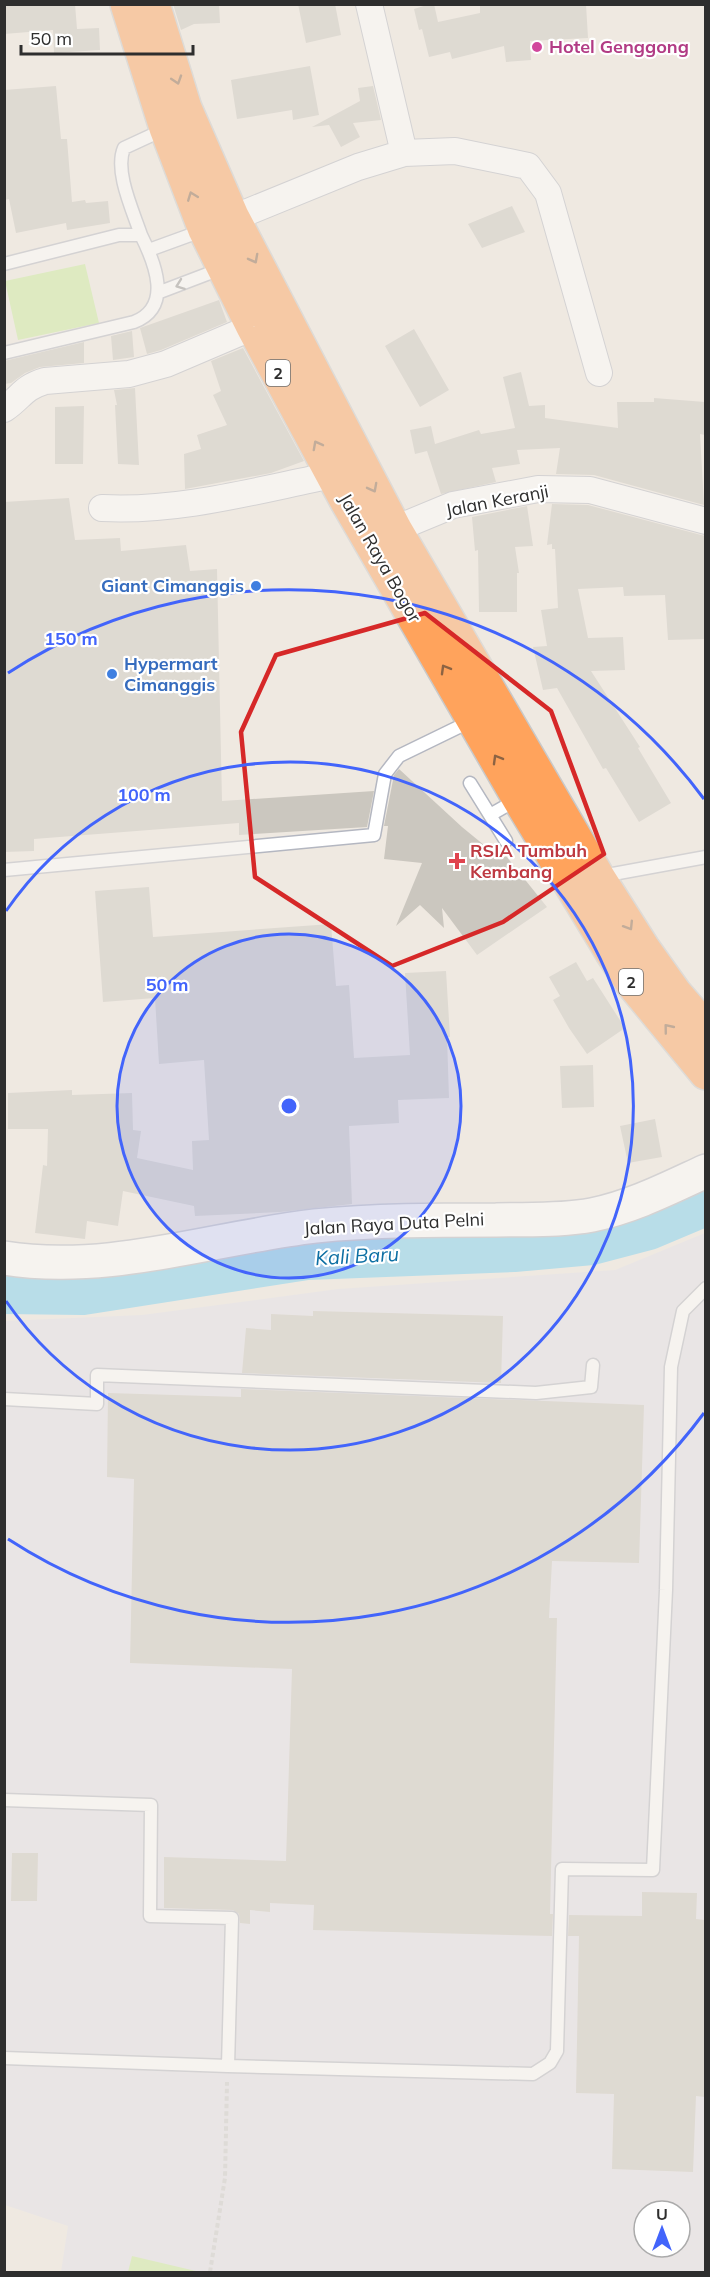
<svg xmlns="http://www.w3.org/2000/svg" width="710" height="2277" viewBox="0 0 710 2277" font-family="Mulish,sans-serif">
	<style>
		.industrial { fill: #e3e1e8; fill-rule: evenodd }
		.pitch { fill: #c9ec9a }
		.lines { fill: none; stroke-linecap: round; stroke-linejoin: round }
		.river { stroke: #75cff0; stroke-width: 42 }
		.building { fill: #cbc7bf }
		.lane-casing { stroke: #b4b7c1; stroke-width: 15 }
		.street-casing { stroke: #b4b7c1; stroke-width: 28 }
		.secondary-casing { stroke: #b4b7c1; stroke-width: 36 }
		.highway-casing { stroke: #c9c9c9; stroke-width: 36 }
		.path { stroke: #c9c9c9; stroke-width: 4; stroke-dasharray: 4.5 3; stroke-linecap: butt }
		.lane { stroke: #fff; stroke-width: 12 }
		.street { stroke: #fff; stroke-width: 26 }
		.secondary { stroke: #fff; stroke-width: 33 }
		.highway { stroke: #ffa35c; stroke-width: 33 }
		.oneway { stroke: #8c6343 }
		.oneway2 { stroke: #969696 }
		.marked { fill: none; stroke: #d62828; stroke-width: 4.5; stroke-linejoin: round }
		.ring { fill: none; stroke: #4264fb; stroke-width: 3 }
		.hotel-dot { fill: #d1479c; stroke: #fff; stroke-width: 2 }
		.shop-dot { fill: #3f7fe0; stroke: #fff; stroke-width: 2 }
		.health-dot { fill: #e0444e; stroke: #fff; stroke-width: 2 }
		.labels { text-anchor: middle; stroke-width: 4.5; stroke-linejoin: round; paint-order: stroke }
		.shield { fill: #fff; stroke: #6d6d6d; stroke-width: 1.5 }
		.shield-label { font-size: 16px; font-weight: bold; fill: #2e2e2e }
		.hotel-label { font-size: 18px; font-weight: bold; fill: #b23c85; stroke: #fff; text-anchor: start }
		.street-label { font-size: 18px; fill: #2e2e2e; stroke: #fff }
		.shop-label { font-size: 18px; font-weight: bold; fill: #366cbe; stroke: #fff; text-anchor: end }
		.health-label { font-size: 18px; font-weight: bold; fill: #be3a42; stroke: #fff; text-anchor: start }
		.water-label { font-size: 20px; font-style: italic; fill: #0d6fa3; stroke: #fff }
		.centre { fill: #4264fb; stroke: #fff; stroke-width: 3 }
		.ring-label { font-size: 18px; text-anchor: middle; font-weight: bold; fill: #4264fb; stroke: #fff; stroke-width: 4.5; stroke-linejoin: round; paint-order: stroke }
	</style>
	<rect width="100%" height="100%" fill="#efe9e1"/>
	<!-- industrial -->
	<path class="industrial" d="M705,1233V2272H61L68,2226L5,2205L4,1321L142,1315L338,1289L615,1270ZM644,2211H680V2247H644Z"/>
	<!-- pitch -->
	<path class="pitch" d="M85,264L99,323L18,340L5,281Z
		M132,2256L200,2272H128Z"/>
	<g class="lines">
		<!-- river -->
		<path class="river" d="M4,1293L83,1294L307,1259L514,1251L592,1244L649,1229L706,1205"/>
	</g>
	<!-- building -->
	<path class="building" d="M4,4H75L77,29L99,28L100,50L54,53L53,30L4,34Z
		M173,4H219L220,23L194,24L181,30Z
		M298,4H335L341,35L306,43Z
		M430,4H434L438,22L480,13V4H586L588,38L530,41L531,60L506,62L504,46L452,59L450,52L429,57L422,29L419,30L414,9Z
		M310,66L319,115L293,120L292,110L237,119L231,80Z
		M56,86L61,139H67L72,202L85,200L86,203L108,201L110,223L67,230L66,223L16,233L9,199L4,200V90Z
		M373,86L381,120L353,123L360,137L341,147L329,125L312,127L360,101L358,88Z
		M512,206L525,232L482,248L468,224Z
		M219,300L227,322L161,350L147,354L140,328Z
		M414,329L449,390L420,407L385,346Z
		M132,331L134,357L113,360L111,336Z
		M84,342V363L40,367L25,373L11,383L4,384V361Z
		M243,348L304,461L271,473L185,489L184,454L201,449L197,435L227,425L213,395L221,391L211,361Z
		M521,372L529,406L545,405V418L618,428L617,402H654V398L705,402V435L700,434L704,505L594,475L556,474L560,448L517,450L520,464L492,468L496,482L441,494L427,451L415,454L410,430L431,426L435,444L479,430L481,434L515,428L503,377Z
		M135,388L139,465L118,464L115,405H117L114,390Z
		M84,406L83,464H55V407Z
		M69,498L75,540L120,538L121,551L186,545L190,571L217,569L222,801L374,791L367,827L239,835V823L34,839V851L4,852V502Z
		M552,504L588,505L705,536V639L668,640L665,595L624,596L623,587L578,589L588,638L623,637L625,670L591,671L640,747L638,748L671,803L639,822L606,768L603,769L557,688L543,690L533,647L547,646L541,610L558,608L555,549H552V544L547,545Z
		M527,506L533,546L515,547L519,573H517V612H479L478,550L475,551L472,517Z
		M399,769L462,827L501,859L506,856L547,907L477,955L442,908L444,928L420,905L396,926L422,863L384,859L388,826H384L394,775Z
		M149,887L153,937L331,924L336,986L349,985L354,1058L410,1055L405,973L446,971L450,1037H447L449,1098L398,1100L399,1123L349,1126L352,1204L280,1212L195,1216L194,1206L123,1191L118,1226L87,1221L85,1239L35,1233L43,1165L47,1166L48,1129H8V1093L72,1090V1095L132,1093L133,1130L141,1131L137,1158L193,1170L192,1141L209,1140L204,1060L159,1064L155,998L103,1002L95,891Z
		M576,962L587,981L593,978L625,1028L587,1054L569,1028L553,1000L560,996L549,977Z
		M593,1065L594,1107L562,1108L560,1066Z
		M655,1119L662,1157L628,1163L620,1126Z
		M313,1311L503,1316L501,1383L242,1373L246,1328L271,1330V1314L313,1316Z
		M241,1389L644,1405L639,1563L552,1561L549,1618H557L550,1914H553L552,1936L313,1930L314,1905L270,1903V1912L250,1910V1924L240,1923L239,1914L233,1910L164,1908V1857L286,1861L292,1669L130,1663L134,1479L107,1477L108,1393L241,1397Z
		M12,1853H38L37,1901H11Z
		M642,1892L697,1893L696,1919L705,1920V2097L696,2096L693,2172L612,2169L614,2094L576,2093L579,1936H568L569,1915L642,1916Z"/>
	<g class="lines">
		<defs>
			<path id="lane" d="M141,235C133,211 114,171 124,148L165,129
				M149,250L204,230
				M4,264L119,235H141C155,263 173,307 134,322L4,353
				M160,292L223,268
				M470,783L506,841
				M490,815L518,799
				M4,870L374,835L385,774L399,756L473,720
				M602,876L706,857
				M4,1399L97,1404V1375L536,1393L591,1387L593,1365
				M4,1800L151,1805L150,1916L232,1918L228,2066
				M4,2058L228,2066L533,2074L550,2063L557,2051L562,1869L653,1870L666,1590L671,1367L683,1311L706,1288"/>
			<path id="street" d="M369,4L404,153
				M216,225L358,167L404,153L455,151L528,166L548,193L599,373
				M4,409C22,397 22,388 45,381L129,374L166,364L253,327
				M102,508C181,512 257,490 333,475
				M395,529L453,505L538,489L590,490L706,521"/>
			<path id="secondary" d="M4,1258C108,1275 212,1238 315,1226C375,1220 436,1220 496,1220C528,1219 560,1221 592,1215C632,1207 669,1188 706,1171"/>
			<path id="highway" d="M127,4L166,128L205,230L253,327L346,500L519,799L611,951L632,983L706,1073
				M153,4L185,108L232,216L395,529L598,877L643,948L675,993L706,1029"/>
		</defs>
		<!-- lane casing -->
		<use href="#lane" class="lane-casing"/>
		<!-- street casing -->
		<use href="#street" class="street-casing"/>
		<!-- secondary casing -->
		<use href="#secondary" class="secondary-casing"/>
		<!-- highway casing -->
		<use href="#highway" class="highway-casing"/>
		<!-- path -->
		<path class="path" d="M210,2272L225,2178L227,2082"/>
		<!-- lane -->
		<use href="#lane" class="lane"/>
		<!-- street -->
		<use href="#street" class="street"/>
		<!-- secondary -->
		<use href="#secondary" class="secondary"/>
		<!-- highway -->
		<use href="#highway" class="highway"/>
	</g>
	<!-- one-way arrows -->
	<defs><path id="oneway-chevron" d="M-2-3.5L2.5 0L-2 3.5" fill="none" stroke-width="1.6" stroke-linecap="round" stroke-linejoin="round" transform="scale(1.5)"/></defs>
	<g class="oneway">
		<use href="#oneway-chevron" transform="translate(177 80) rotate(72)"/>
		<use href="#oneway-chevron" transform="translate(192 196) rotate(-111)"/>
		<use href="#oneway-chevron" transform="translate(254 259) rotate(62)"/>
		<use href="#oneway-chevron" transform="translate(317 445) rotate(-118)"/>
		<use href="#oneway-chevron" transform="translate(373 488) rotate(62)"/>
		<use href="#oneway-chevron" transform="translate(445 669) rotate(-120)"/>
		<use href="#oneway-chevron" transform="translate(497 759) rotate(-120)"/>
		<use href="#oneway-chevron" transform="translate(629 926) rotate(58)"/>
		<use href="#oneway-chevron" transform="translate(668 1028) rotate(-129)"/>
	</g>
	<use class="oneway2" href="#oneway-chevron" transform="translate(180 285) rotate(160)"/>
	<!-- marked area -->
	<path d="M0 0H710V2277H0ZM425,613L551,711L604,854L503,922L392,966L255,877L241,732L276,655Z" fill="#efe9e1" fill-opacity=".55" fill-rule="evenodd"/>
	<path class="marked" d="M425,613L551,711L604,854L503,922L392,966L255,877L241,732L276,655Z"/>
	<!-- distance rings -->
	<circle cx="289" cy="1106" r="172" fill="#4264fb" fill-opacity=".12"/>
	<g class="ring">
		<circle cx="289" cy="1106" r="172"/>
		<path d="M6 911A344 344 0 1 1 6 1301"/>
		<path d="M704 1413A516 516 0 0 1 8 1539M8 673A516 516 0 0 1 704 799"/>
	</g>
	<!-- markers -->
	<circle class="hotel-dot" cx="537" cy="47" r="6"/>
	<g class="shop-dot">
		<circle cx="256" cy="586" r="6"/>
		<circle cx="112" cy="674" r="6"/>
	</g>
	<path class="health-dot" d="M454 852h6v6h6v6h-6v6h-6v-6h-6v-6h6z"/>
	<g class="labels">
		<!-- shield labels -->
		<g class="shield">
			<rect x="266" y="360" width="24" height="26" rx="4.5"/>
			<rect x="619" y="969" width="24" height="26" rx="4.5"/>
		</g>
		<g class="shield-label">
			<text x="278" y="379">2</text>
			<text x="631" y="988">2</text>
		</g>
		<!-- hotel labels -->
		<g class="hotel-label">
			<text x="549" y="53">Hotel Genggong</text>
		</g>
		<!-- street labels -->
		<g class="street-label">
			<text transform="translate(497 501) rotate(-11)" y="6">Jalan Keranji</text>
			<text transform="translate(380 558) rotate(60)" y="6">Jalan Raya Bogor</text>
			<text transform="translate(394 1224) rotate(-3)" y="6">Jalan Raya Duta Pelni</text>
		</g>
		<!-- shop labels -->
		<g class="shop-label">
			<text x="244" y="592">Giant Cimanggis</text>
			<text x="124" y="670" text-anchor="start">Hypermart<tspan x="124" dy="21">Cimanggis</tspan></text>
		</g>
		<!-- health labels -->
		<g class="health-label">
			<text x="470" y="857">RSIA Tumbuh<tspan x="470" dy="21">Kembang</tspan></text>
		</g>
		<!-- water labels -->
		<g class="water-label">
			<text transform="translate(357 1256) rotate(-3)" y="7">Kali Baru</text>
		</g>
	</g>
	<circle cx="289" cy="1106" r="9" class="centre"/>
	<g class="ring-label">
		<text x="71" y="645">150 m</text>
		<text x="144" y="801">100 m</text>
		<text x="167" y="991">50 m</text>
	</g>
	<!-- border -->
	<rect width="710" height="2277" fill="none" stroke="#2e2e2e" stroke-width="12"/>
	<!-- north arrow -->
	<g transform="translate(662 2229)"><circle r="28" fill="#ffffff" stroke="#ababab" stroke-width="1.5"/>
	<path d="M0-4.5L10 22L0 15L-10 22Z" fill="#4264fb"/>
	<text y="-9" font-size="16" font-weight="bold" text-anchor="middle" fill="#2e2e2e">U</text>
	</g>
	<!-- scale -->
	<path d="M21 45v9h172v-9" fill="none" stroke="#2e2e2e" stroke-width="3"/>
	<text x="30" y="45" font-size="18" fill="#2e2e2e" stroke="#ffffff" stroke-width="4.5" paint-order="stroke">50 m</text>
</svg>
